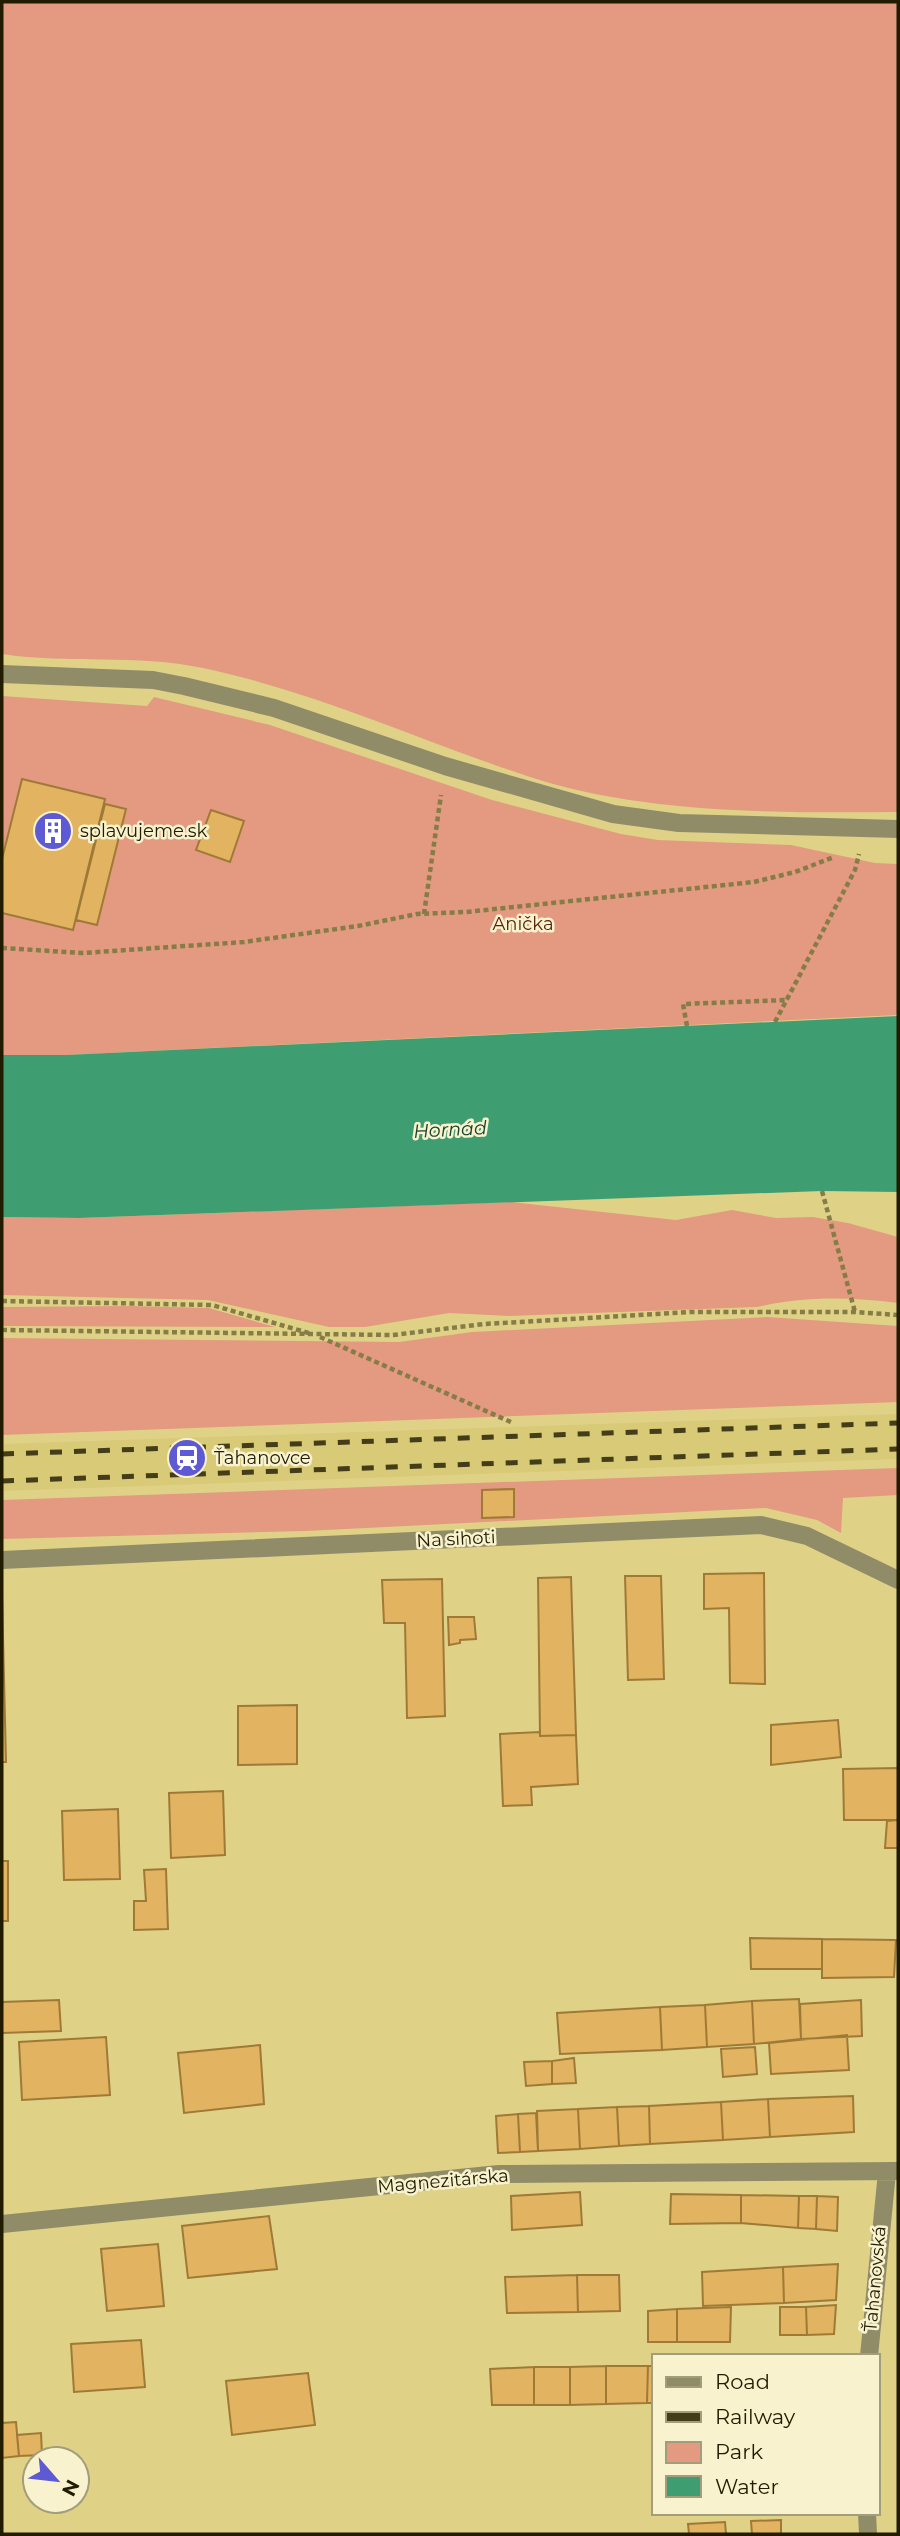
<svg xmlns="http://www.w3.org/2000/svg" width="900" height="2536" viewBox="0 0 900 2536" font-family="Montserrat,sans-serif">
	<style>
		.built { fill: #d8ca76 }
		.green { fill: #e39a80; fill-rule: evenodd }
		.water { fill: #3e9e71 }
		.building { fill: #e2b361; stroke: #9f7a37; stroke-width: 2 }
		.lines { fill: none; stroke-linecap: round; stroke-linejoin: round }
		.path { stroke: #867c47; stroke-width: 4.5; stroke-dasharray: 5 3.5; stroke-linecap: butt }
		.lane { stroke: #918c68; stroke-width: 18 }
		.street { stroke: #918c68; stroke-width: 18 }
		.rail { stroke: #443d19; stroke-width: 5; stroke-dasharray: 12 12; stroke-linecap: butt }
		.labels { text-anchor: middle; stroke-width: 5; stroke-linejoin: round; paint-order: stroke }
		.poi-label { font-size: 18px; fill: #211b00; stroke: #f8f3ce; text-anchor: start }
		.park-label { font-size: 18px; fill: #551f0a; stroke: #f8f3ce }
		.street-label { font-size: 18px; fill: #211b00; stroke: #f8f3ce }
		.water-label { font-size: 19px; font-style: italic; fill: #19412e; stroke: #f8f3ce }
	</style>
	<rect width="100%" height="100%" fill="#dfd287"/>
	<!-- built -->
	<path class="built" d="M898,1414V1459L2,1491V1444Z"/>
	<!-- green -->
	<path class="green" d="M2,2H898V812C779,813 644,814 530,777C420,741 316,692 203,668C136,654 68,664 2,654Z
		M2,696L147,706L154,697L270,725L492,800L621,834L658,840L791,845L875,863L898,864V1015L66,1055H2ZM212,810L244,821L230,862L196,850Z
		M511,1202L676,1220L732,1210L776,1218L813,1217L848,1223L898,1237V1303C849,1297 805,1296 757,1307L509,1316L449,1313L365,1327H329L208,1300L2,1295V1217L79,1218Z
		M132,1306L209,1308L275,1327L2,1326V1307Z
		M767,1317L898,1326V1402L2,1435V1338L399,1342L472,1332Z
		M898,1468V1495L843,1498L841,1533L817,1520L766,1508L306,1531L2,1539V1500Z"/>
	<!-- water -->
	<path class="water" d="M898,1016V1192L822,1191L79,1218L2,1217V1055H66Z"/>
	<!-- building -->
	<path class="building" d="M22,779L105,799L73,930L2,913V859Z
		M105,804L126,809L97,925L76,920Z
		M211,810L244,821L230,862L196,850Z
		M514,1489V1517L482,1518V1490Z
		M764,1573L765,1684L730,1683L729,1608L704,1609V1574Z
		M625,1576H661L664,1679L628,1680Z
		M571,1577L576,1735L540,1736L538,1578Z
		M442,1579L445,1716L407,1718L405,1623H384L382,1580Z
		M2,1594L6,1762H2Z
		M448,1617H474L476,1639L460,1640V1643L449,1645Z
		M297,1705V1764L238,1765V1706Z
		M838,1720L841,1757L771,1765V1725Z
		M540,1732V1736L576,1735L578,1784L531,1787L532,1805L503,1806L500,1734Z
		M898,1768V1820H844L843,1769Z
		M223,1791L225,1855L171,1858L169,1793Z
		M118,1809L120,1879L64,1880L62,1811Z
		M898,1820V1848H885L887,1821Z
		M2,1861H8V1921H2Z
		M166,1869L168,1929L134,1930V1901H146L144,1870Z
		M750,1938L822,1939V1969H751Z
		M822,1939L896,1940L894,1977L822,1978Z
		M799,1999L801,2039L754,2044L752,2001Z
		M59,2000L61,2031L2,2033V2002Z
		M861,2000L862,2036L801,2039L800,2004Z
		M752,2001L754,2044L707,2047L705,2005Z
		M705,2005L707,2047L662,2050L660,2007Z
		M660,2007L662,2050L560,2054L557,2013Z
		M847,2035L849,2070L771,2074L769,2043Z
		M106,2037L110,2095L22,2100L19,2042Z
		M260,2045L264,2104L184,2113L178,2053Z
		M755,2047L757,2074L723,2077L721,2049Z
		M574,2058L576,2083L552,2084V2061Z
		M552,2061V2084L526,2086L524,2062Z
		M853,2096L854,2132L770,2137L768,2099Z
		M768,2099L770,2137L723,2140L721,2102Z
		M721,2102L723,2140L650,2144L649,2106Z
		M649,2106L650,2144L619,2146L617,2107Z
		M617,2107L619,2146L580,2149L578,2109Z
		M578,2109L580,2149L538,2151L537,2111Z
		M536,2113L538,2151L520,2152L518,2114Z
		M518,2114L520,2152L498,2153L496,2116Z
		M580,2192L582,2225L512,2230L511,2196Z
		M671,2194L741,2195V2223L670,2224Z
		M741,2195L799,2196L798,2228L741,2223Z
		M799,2196H817L816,2229L798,2228Z
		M817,2196L838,2197L837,2231L816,2229Z
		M269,2216L277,2269L188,2278L182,2226Z
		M158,2244L164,2306L107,2311L101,2249Z
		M838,2264L836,2300L784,2303L783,2267Z
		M783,2267L784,2303L703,2306L702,2272Z
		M577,2275L578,2312L507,2313L505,2277Z
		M577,2275H619L620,2311L578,2312Z
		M836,2305L834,2334L807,2335L806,2307Z
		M731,2307L730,2342H677V2309Z
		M780,2307H806L807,2335H780Z
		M677,2309V2342H648V2311Z
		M141,2340L145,2387L74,2392L71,2344Z
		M606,2366V2404L570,2405V2367Z
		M606,2366H648L647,2403L606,2404Z
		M648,2366H653V2403H647Z
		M534,2367H570V2405H534Z
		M534,2367V2405H492L490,2369Z
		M308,2373L315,2425L232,2435L226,2381Z
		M16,2422L19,2456L2,2458V2423Z
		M41,2433L42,2455L19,2456L17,2435Z
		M781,2520V2534H752L751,2521Z
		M725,2522L726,2534H689L688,2524Z"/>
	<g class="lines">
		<!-- path -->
		<path class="path" d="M424,914L441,795
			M2,948L83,953L244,942L358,926L417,914L466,912L754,882L795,872L834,857
			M775,1022L855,870L859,854
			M687,1026L683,1004L787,1000
			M822,1191L855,1312
			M2,1301L212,1305L312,1334
			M2,1330L393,1335L484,1324L691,1312H855L898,1315
			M320,1337L513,1423"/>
		<!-- lane -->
		<path class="lane" d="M2,674L153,680L184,686L274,708L445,766L613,814L679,823L898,829"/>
		<!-- street -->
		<path class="street" d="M2,1560L761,1525L807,1536L898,1580
			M2,2224L499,2174L898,2171
			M869,2356L887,2172
			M867,2513L868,2534"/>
		<!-- rail -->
		<path class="rail" d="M2,1454L898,1423
			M2,1481L898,1449"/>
	</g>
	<!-- icons -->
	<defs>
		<symbol id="building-disc" viewBox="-11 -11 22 22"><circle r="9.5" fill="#5e5ad3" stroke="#f8f3ce"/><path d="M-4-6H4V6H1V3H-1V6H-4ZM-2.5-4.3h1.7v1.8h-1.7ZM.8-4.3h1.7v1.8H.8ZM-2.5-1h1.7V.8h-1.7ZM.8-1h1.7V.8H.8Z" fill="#fff"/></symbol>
		<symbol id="station-disc" viewBox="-11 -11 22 22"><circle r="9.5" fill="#5e5ad3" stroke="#f8f3ce"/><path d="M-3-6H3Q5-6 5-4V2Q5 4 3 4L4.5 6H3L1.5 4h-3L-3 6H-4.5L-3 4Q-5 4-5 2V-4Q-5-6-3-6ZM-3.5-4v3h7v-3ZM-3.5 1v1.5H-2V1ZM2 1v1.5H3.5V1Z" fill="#fff"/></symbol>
	</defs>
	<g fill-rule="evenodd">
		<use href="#building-disc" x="31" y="809" width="44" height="44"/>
		<use href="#station-disc" x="165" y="1436" width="44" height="44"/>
	</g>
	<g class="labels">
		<!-- poi labels -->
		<g class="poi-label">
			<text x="80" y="837">splavujeme.sk</text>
			<text x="214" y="1464">Ťahanovce</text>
		</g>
		<!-- park labels -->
		<g class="park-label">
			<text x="523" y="930">Anička</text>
		</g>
		<!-- street labels -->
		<g class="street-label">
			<text transform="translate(456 1539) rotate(-3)" y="6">Na sihoti</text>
			<text transform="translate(443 2181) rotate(-5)" y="6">Magnezitárska</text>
			<text transform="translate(875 2279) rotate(-85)" y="6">Ťahanovská</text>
		</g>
		<!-- water labels -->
		<g class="water-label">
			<text transform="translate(450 1129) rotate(-3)" y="7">Hornád</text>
		</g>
	</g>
	<!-- border -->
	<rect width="900" height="2536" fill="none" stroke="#211b00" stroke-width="7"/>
	<!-- legend -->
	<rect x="652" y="2354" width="228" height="161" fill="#f8f3ce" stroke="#a29d7c" stroke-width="2"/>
	<rect x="666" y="2377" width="35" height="10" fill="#918c68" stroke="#a29d7c" stroke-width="2"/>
	<text x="715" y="2389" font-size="21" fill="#211b00">Road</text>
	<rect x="666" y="2412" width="35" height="10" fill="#443d19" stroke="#a29d7c" stroke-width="2"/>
	<text x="715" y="2424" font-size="21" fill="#211b00">Railway</text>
	<rect x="666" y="2442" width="35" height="21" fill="#e39a80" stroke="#a29d7c" stroke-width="2"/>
	<text x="715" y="2459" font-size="21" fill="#211b00">Park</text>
	<rect x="666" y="2476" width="35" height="21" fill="#3e9e71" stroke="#a29d7c" stroke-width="2"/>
	<text x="715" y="2494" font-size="21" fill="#211b00">Water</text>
	<!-- north arrow -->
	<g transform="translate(56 2480) rotate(118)"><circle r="33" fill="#f8f3ce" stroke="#a29d7c" stroke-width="2"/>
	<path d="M0-5L12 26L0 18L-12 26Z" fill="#5e5ad3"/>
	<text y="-10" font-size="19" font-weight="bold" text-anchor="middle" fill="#211b00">N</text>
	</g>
</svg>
